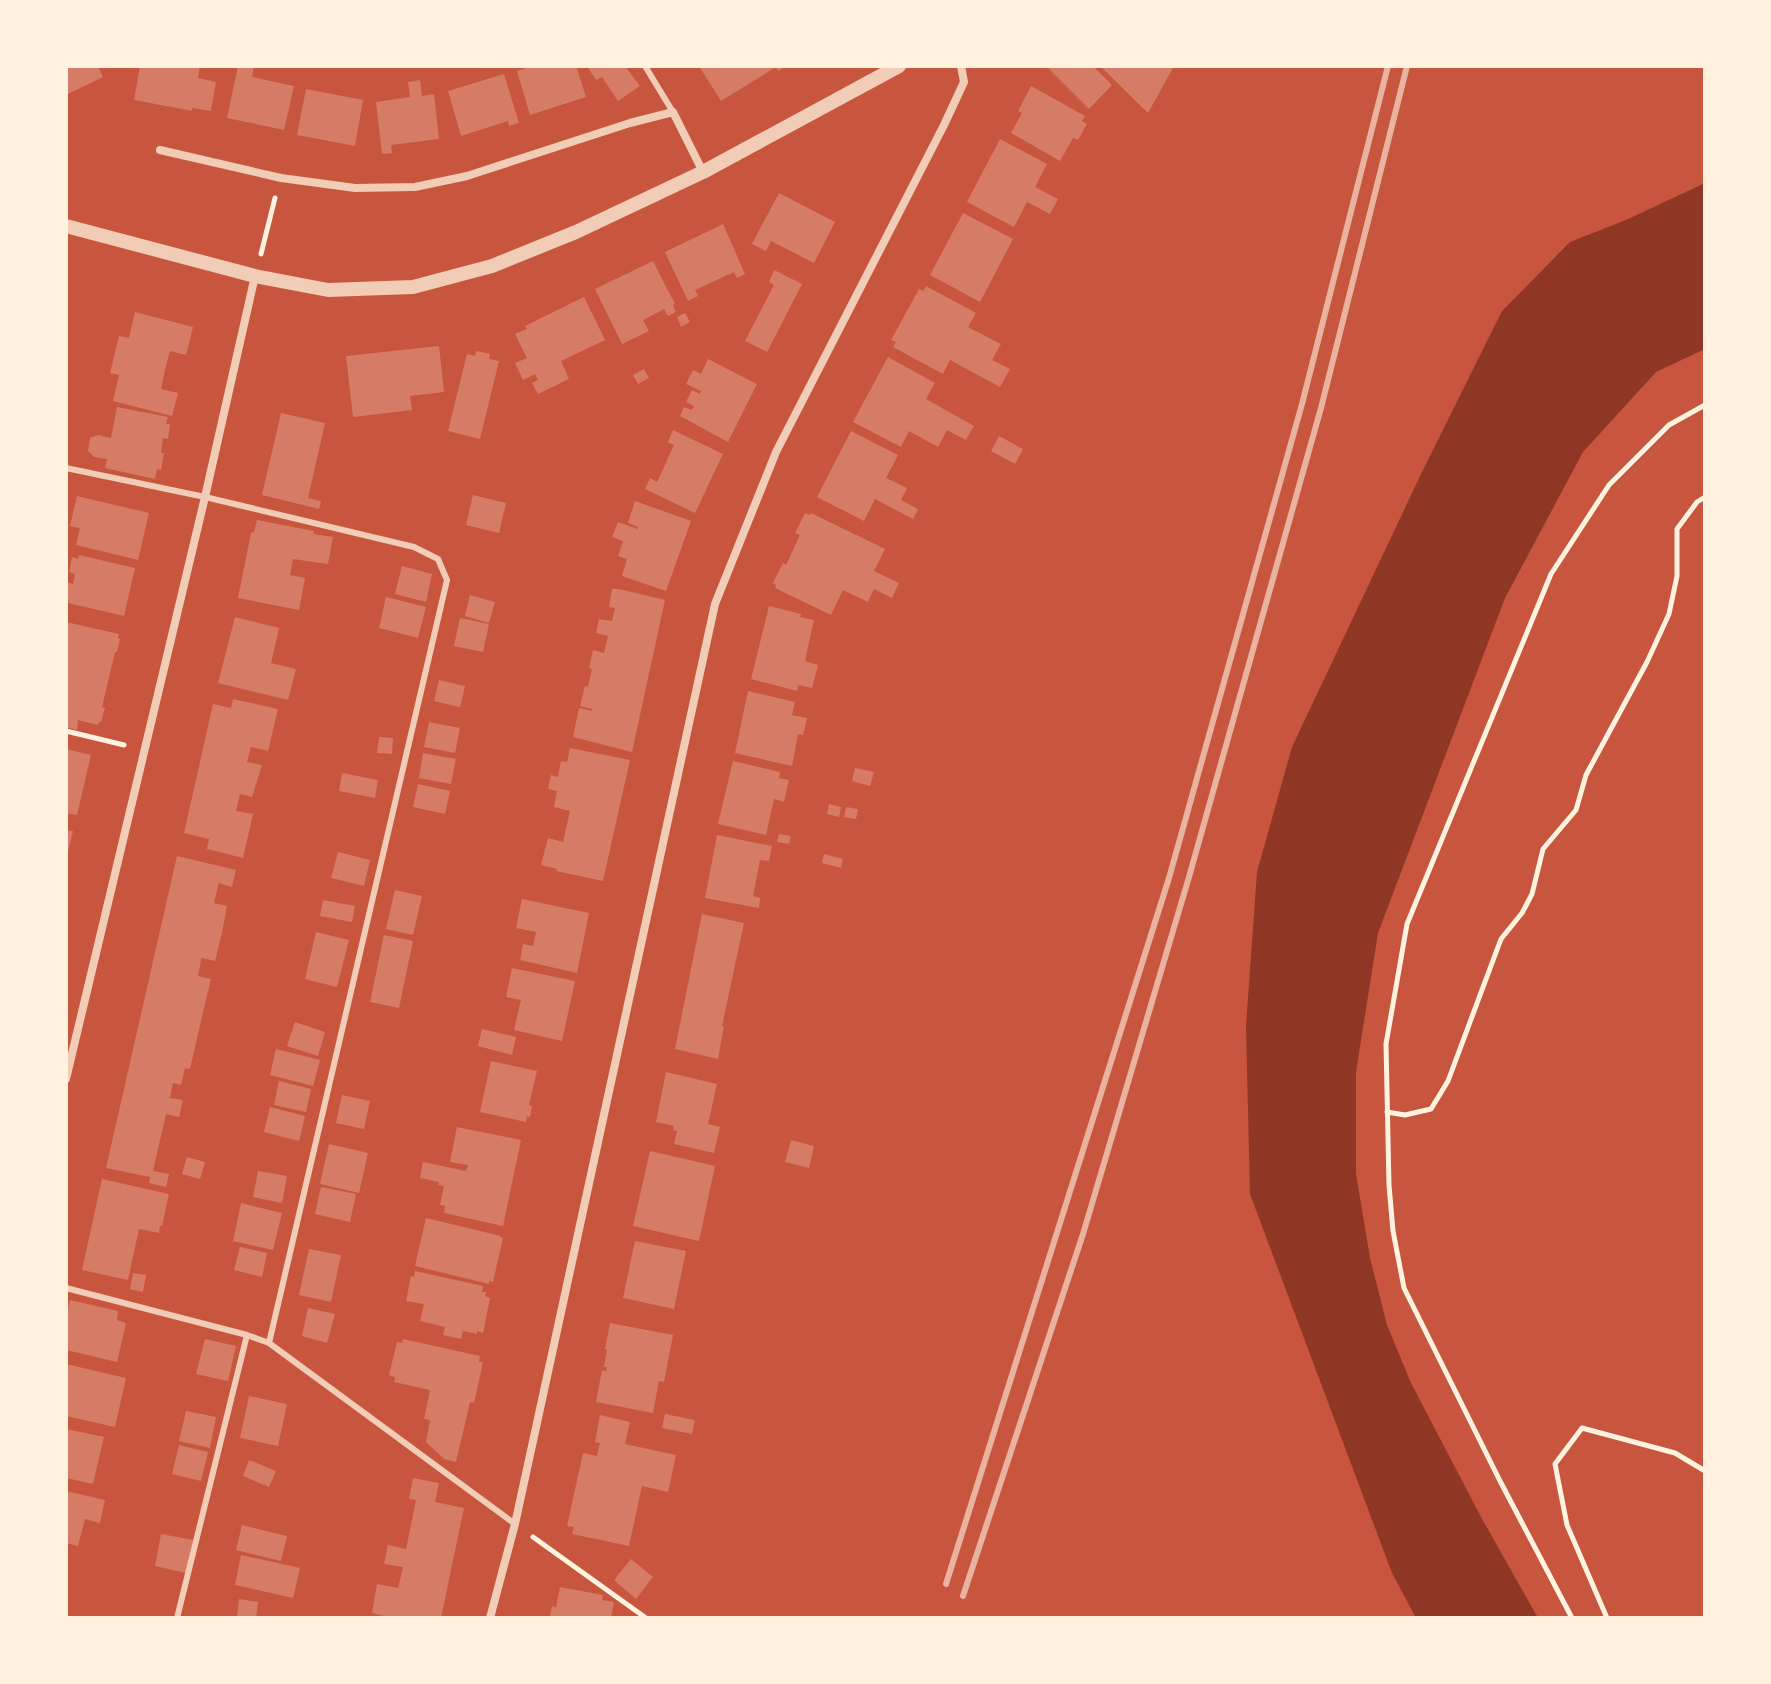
<svg xmlns="http://www.w3.org/2000/svg" width="1771" height="1684" viewBox="0 0 1771 1684" font-family="'Alegreya Sans',sans-serif">
	<style>
		.water { fill: #8f3625 }
		.building { fill: #d67c66 }
		.lines { fill: none; stroke-linecap: round; stroke-linejoin: round }
		.path { stroke: #fff3e0; stroke-width: 5 }
		.service { stroke: #f1ccb7; stroke-width: 6 }
		.minor { stroke: #f1ccb7; stroke-width: 8 }
		.tertiary { stroke: #f1ccb7; stroke-width: 14 }
		.rail { stroke: #e9b49f; stroke-width: 6 }
	</style>
	<rect width="100%" height="100%" fill="#c8553d"/>
	<!-- water -->
	<path class="water" d="M1705,183V349L1656,372L1583,452L1505,598L1378,933L1356,1072V1174L1370,1258L1387,1325L1411,1383L1481,1517L1538,1618H1416L1392,1573L1250,1194L1246,1026L1257,872L1292,747L1422,472L1502,311L1570,242L1626,220Z"/>
	<!-- building -->
	<path class="building" d="M66,66H98L103,77L66,95Z
		M140,66H200L198,78L216,82L211,111L192,108V111L134,100Z
		M238,66H254L252,77L294,86L284,130L227,118Z
		M533,66H576L586,97L530,115L517,71Z
		M587,66H625L640,86L618,101L602,77L596,80Z
		M699,66H787L778,71L776,67L721,101Z
		M1046,66H1093L1112,85L1089,109Z
		M1100,66H1174L1148,113Z
		M504,74L519,123L509,126L508,121L461,136L448,91Z
		M420,80L422,96L434,94L439,139L391,145L392,153L382,154L376,102L410,97L408,82Z
		M1031,86L1085,116L1082,121L1087,124L1078,140L1073,138L1060,161L1011,133L1022,113L1018,111Z
		M306,89L363,100L355,146L297,135Z
		M1000,139L1047,164L1035,187L1058,199L1050,214L1027,202L1014,227L967,202Z
		M779,193L835,222L814,263L771,241L766,251L752,244Z
		M963,213L1013,239L980,302L930,275Z
		M723,224L745,274L737,278L734,272L695,290L698,296L688,301L665,252Z
		M653,261L675,304L673,305L676,312L668,316L664,309L645,319L643,320L649,331L622,344L595,289Z
		M774,270L802,284L767,352L745,341L774,285L769,282Z
		M926,286L976,313L968,327L1001,344L992,360L1010,369L1000,387L950,360L943,374L893,347L896,342L891,340L919,289L923,291Z
		M584,297L605,340L561,361L569,379L538,394L532,383L538,380L535,374L523,380L515,363L527,358L515,334L527,329L525,326Z
		M135,312L193,327L186,355L170,351L166,366L161,389L178,393L172,416L113,401L119,375L110,373L119,336L129,338Z
		M685,313L690,322L681,327L677,317Z
		M439,346L444,392L410,396L412,410L353,417L346,356Z
		M476,351L490,354L489,359L499,361L480,439L448,431L467,354L475,356Z
		M888,357L935,383L926,399L974,426L966,440L947,430L938,447L909,431L901,447L853,422Z
		M708,359L757,384L728,442L680,416L684,407L692,410L694,406L686,402L692,390L700,394L701,391L686,384L693,370L701,374Z
		M644,369L649,378L638,384L633,375Z
		M117,407L168,417L166,424H170L168,439L163,438L161,453H164L161,470L157,469L155,479L105,468L107,459L94,457L88,451L90,438L98,435L111,438Z
		M281,413L325,423L308,498L321,501L319,509L262,495Z
		M673,430L723,454L695,513L645,489L650,478L657,482L674,445L668,442Z
		M851,431L898,455L886,478L907,488L901,500L918,509L913,519L875,499L864,521L817,497Z
		M999,436L1023,449L1015,464L991,451Z
		M473,495L506,503L499,533L466,525Z
		M77,496L149,513L138,560L76,545L80,528L70,526Z
		M635,501L691,521L666,591L622,576L627,559L618,556L623,541L612,537L618,522L638,529V527L628,523Z
		M805,513L810,515L811,513L885,549L874,571L899,583L892,598L874,589L868,602L843,590L831,615L775,588L776,585L773,583L783,563L786,565L800,535L795,533Z
		M257,520L314,531L313,534L333,537L328,564L293,559L290,575L305,578L299,610L238,598L251,533L254,532Z
		M79,555L135,568L124,616L68,603L69,600L66,599L67,582L73,584L75,574L69,572L72,557L78,559Z
		M402,566L432,574L426,602L395,594Z
		M612,589H619L665,600L632,752L573,737L579,708L592,711V709L580,706L585,686L588,687L592,669L589,668L593,650L604,653L608,636L596,633L599,619L612,621L615,608L609,607Z
		M470,595L495,602L489,623L465,616Z
		M386,597L426,607L418,638L379,628Z
		M769,606L801,614L800,617L814,620L805,661L818,665L812,688L798,685L797,691L751,679Z
		M235,617L279,628L271,663L296,669L288,700L218,683Z
		M460,618L489,624L483,652L454,646Z
		M66,622L119,634L118,638L120,639L117,652H115L102,707L105,708L101,722H99L98,725L78,720L77,730L66,727Z
		M439,680L465,686L460,707L434,701Z
		M748,691L795,702L792,715L807,718L803,735L798,734L792,766L735,753Z
		M233,699L278,709L268,751L251,747L247,762L262,765L252,797L240,794L236,811L253,814L243,858L207,849L209,839L184,833L213,704L231,708Z
		M429,722L460,728L455,753L424,747Z
		M379,737L393,738L392,754L377,753Z
		M570,748L630,760L603,881L556,871L557,869L541,865L548,838L563,842L570,811L554,807L557,791L548,789L551,775L558,777L561,761L567,762Z
		M66,749L91,755L77,815L66,813Z
		M423,753L456,759L451,784L419,778Z
		M733,761L780,772L779,778L789,780L784,802L774,799L766,835L718,824Z
		M855,768L874,772L870,786L852,781Z
		M342,773L378,780L375,798L339,791Z
		M418,784L450,791L445,814L413,807Z
		M829,804L841,807L839,817L827,814Z
		M846,807L858,809L856,819L844,817Z
		M66,830L73,831L67,856L66,855Z
		M779,834L791,836L789,844L777,842Z
		M717,835L772,846L769,861L760,860L753,896L760,898L759,908L705,898Z
		M338,852L370,860L364,886L331,878Z
		M824,854L843,859L841,868L822,863Z
		M177,856L236,870L232,887L219,883L214,903L227,906L222,933L215,961L201,958V960L198,976L211,979L200,1025L190,1069L185,1068L181,1085L173,1083L170,1098L183,1100L179,1117L166,1114L153,1171L169,1174L166,1187L149,1183L150,1177L106,1168Z
		M395,890L422,896L413,935L386,929Z
		M522,899L589,913L577,973L520,960L523,944L533,946L536,932L516,928Z
		M323,900L355,906L352,922L320,916Z
		M702,914L744,923L722,1026H724L718,1059L675,1049Z
		M316,932L349,940L337,987L305,979Z
		M384,935L413,941L399,1008L370,1002Z
		M512,968L575,981L562,1041L514,1030L521,1000L506,997Z
		M295,1022L325,1032L318,1056L287,1046Z
		M482,1029L516,1037L512,1055L478,1046Z
		M276,1049L320,1060L313,1086L270,1075Z
		M491,1061L537,1071L529,1105L532,1106L530,1117L527,1116L526,1122L480,1112Z
		M666,1072L717,1084L708,1124L720,1127L714,1153L674,1144L677,1131L673,1130L674,1126L656,1122Z
		M279,1081L311,1089L306,1112L274,1105Z
		M342,1095L370,1101L364,1129L336,1123Z
		M270,1107L305,1116L299,1141L264,1132Z
		M457,1127L521,1140L503,1226L444,1213L445,1206L440,1205L444,1186L438,1185L439,1182L420,1178L423,1162L466,1171L468,1165L450,1162Z
		M791,1140L814,1146L809,1168L785,1162Z
		M329,1144L368,1153L359,1193L320,1184Z
		M650,1151L715,1166L699,1241L633,1226Z
		M187,1157L205,1162L200,1179L182,1174Z
		M258,1171L287,1176L282,1203L253,1197Z
		M102,1179L169,1194L162,1226H160L159,1233L139,1229L128,1280L82,1270Z
		M321,1187L356,1194L350,1222L315,1214Z
		M241,1203L282,1213L273,1250L233,1241Z
		M426,1218L501,1236L500,1237L503,1238L493,1282L489,1281V1284L415,1266Z
		M635,1241L686,1251L674,1309L623,1298Z
		M240,1247L267,1253L262,1277L234,1270Z
		M309,1249L341,1255L331,1302L299,1295Z
		M415,1271L483,1286L482,1292H486L485,1296L490,1298L483,1333L477,1331V1334L463,1331L461,1339L443,1335L445,1327L420,1321L424,1304L406,1301L411,1276L414,1277Z
		M133,1273L146,1275L143,1292L130,1289Z
		M70,1300L118,1311L117,1320L126,1323L117,1362L66,1350V1315Z
		M308,1308L335,1314L327,1343L302,1336Z
		M610,1323L673,1335L664,1382L659,1381L653,1413L596,1402L602,1370L606,1371L607,1367H604L607,1349H605Z
		M205,1339L236,1346L228,1381L196,1374Z
		M403,1339L480,1356L479,1362H483L474,1403L470,1402L456,1462L444,1459L426,1442L430,1420L424,1419L430,1390L394,1382L395,1377L389,1375L397,1342L402,1343Z
		M66,1364L126,1378L115,1427L66,1416Z
		M249,1396L287,1404L278,1446L240,1438Z
		M186,1411L216,1417L210,1448L179,1441Z
		M665,1414L695,1420L692,1434L662,1428Z
		M600,1415L630,1422L625,1444L676,1455L668,1492L642,1486L629,1546L572,1534L574,1527L567,1526L583,1453L597,1456L600,1443L595,1442Z
		M66,1429L104,1437L93,1484L66,1478Z
		M179,1445L208,1452L201,1481L172,1474Z
		M249,1460L276,1471L269,1487L243,1476Z
		M413,1478L439,1483L435,1502L464,1508L441,1618H392L372,1613L377,1584L398,1588L403,1567L384,1564L388,1545L406,1549L416,1500L409,1499Z
		M66,1491L105,1500L100,1523L85,1519L78,1546L66,1543Z
		M242,1525L287,1536L281,1561L236,1550Z
		M161,1534L193,1540L186,1573L155,1566Z
		M241,1555L300,1568L293,1598L235,1585Z
		M631,1559L653,1577L636,1599L614,1580Z
		M560,1587L603,1595L602,1600L614,1602L611,1618H550L552,1606L556,1607Z
		M239,1599L258,1602L256,1618H237Z"/>
	<g class="lines">
		<!-- path -->
		<path class="path" d="M261,254L275,198
			M66,731L124,745
			M1387,1112L1405,1115L1431,1109L1448,1081L1501,939L1522,913L1532,894L1543,849L1576,810L1586,775L1647,662L1669,614L1677,576V529L1697,502L1705,497
			M533,1537L646,1618
			M1572,1618L1500,1481L1404,1288L1393,1231L1389,1185L1386,1044L1407,924L1551,574L1609,485L1669,425L1705,405
			M1607,1618L1567,1525L1555,1464L1582,1428L1675,1453L1705,1471"/>
		<!-- service -->
		<path class="service" d="M645,66L673,112
			M66,468L205,497L414,547L438,559L447,580L269,1343
			M66,1288L247,1335L269,1343L515,1524
			M177,1618L247,1335"/>
		<!-- minor -->
		<path class="minor" d="M160,150L281,178L355,188L415,187L467,176L630,123L673,112L703,172
			M66,1079L205,497L255,276
			M490,1618L515,1524L715,604L776,452L944,125L964,82L961,66"/>
		<!-- tertiary -->
		<path class="tertiary" d="M66,226L255,276L328,290L413,287L492,266L576,232L703,172L899,66"/>
		<!-- rail -->
		<path class="rail" d="M946,1584L1169,878L1302,404L1388,66
			M963,1596L1083,1234L1189,877L1321,408L1407,66"/>
	</g>
	<!-- border -->
	<rect width="1771" height="1684" fill="none" stroke="#fff3e0" stroke-width="136"/>
</svg>
